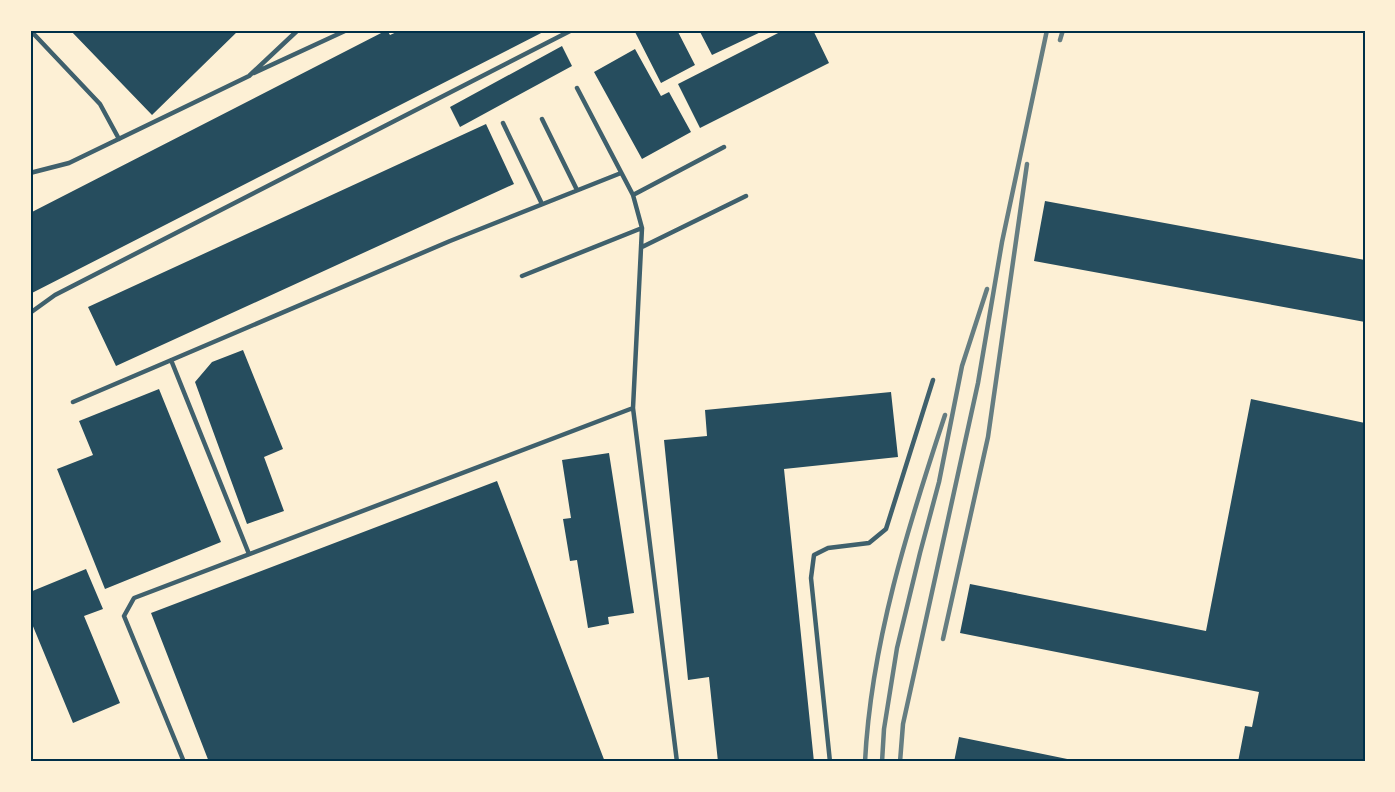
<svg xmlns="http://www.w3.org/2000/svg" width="1395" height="792" viewBox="0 0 1395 792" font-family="'DM Sans',sans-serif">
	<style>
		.building { fill: #264d5e }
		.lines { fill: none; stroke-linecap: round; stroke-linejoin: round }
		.service { stroke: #3f606c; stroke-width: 4.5 }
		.rail { stroke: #657d81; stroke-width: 4.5 }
		.neatline { fill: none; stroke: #003049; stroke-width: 2 }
	</style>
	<rect width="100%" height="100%" fill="#fdf0d5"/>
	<!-- building -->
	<path class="building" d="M70,30H239L152,115Z
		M387,30L390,35L401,30H547L30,294V213Z
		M634,30H677L695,65L661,83Z
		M699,30H765L712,55Z
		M784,30H813L829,63L700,128L678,84Z
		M562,46L572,66L460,127L450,107Z
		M635,49L661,96L669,92L691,132L642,159L594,72Z
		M486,124L514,184L116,366L88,307Z
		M1045,201L1365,260V322L1034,261Z
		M243,350L283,449L264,457L284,511L247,524L195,382L212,362Z
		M159,389L221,542L105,589L57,469L93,455L79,421Z
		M891,392L898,457L784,469L814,762H718L709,677L688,680L664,440L707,436L705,410Z
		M1251,399L1365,423V762H1238L1245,726L1252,727L1259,692L960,633L970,584L1206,631Z
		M609,453L634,613L608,617L609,624L588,628L577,560L570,561L563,519L571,518L562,460Z
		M497,481L605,762H209L151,613Z
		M86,569L103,609L84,616L120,703L73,723L30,619V592Z
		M959,737L1077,761V762H954Z"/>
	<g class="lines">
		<!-- service -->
		<path class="service" d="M30,30L100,104L119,139
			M254,73L347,30
			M577,88L633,195L642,228
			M542,119L577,190
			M503,123L542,204
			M30,173L69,163L249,76L298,30
			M633,195L724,147
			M642,247L746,196
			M522,276L642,228L633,408
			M30,313L55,295L572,30
			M171,360L249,554
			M73,402L450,241L621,173
			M184,762L124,616L134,598L633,408L677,762
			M830,762L811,578L814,555L828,548L869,543L886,529L933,380"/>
		<!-- rail -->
		<path class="rail" d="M1060,40L1063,30
			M943,639L988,437L1027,164
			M865,762C871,643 908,527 945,415
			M882,762L884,729L897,648L920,553L939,482L962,366L987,289
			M900,762L903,724L978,383L1002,242L1047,30"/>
	</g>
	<!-- border -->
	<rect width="1395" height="792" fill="none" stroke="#fdf0d5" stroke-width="63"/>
	<rect x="32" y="32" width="1332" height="728" class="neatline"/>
</svg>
